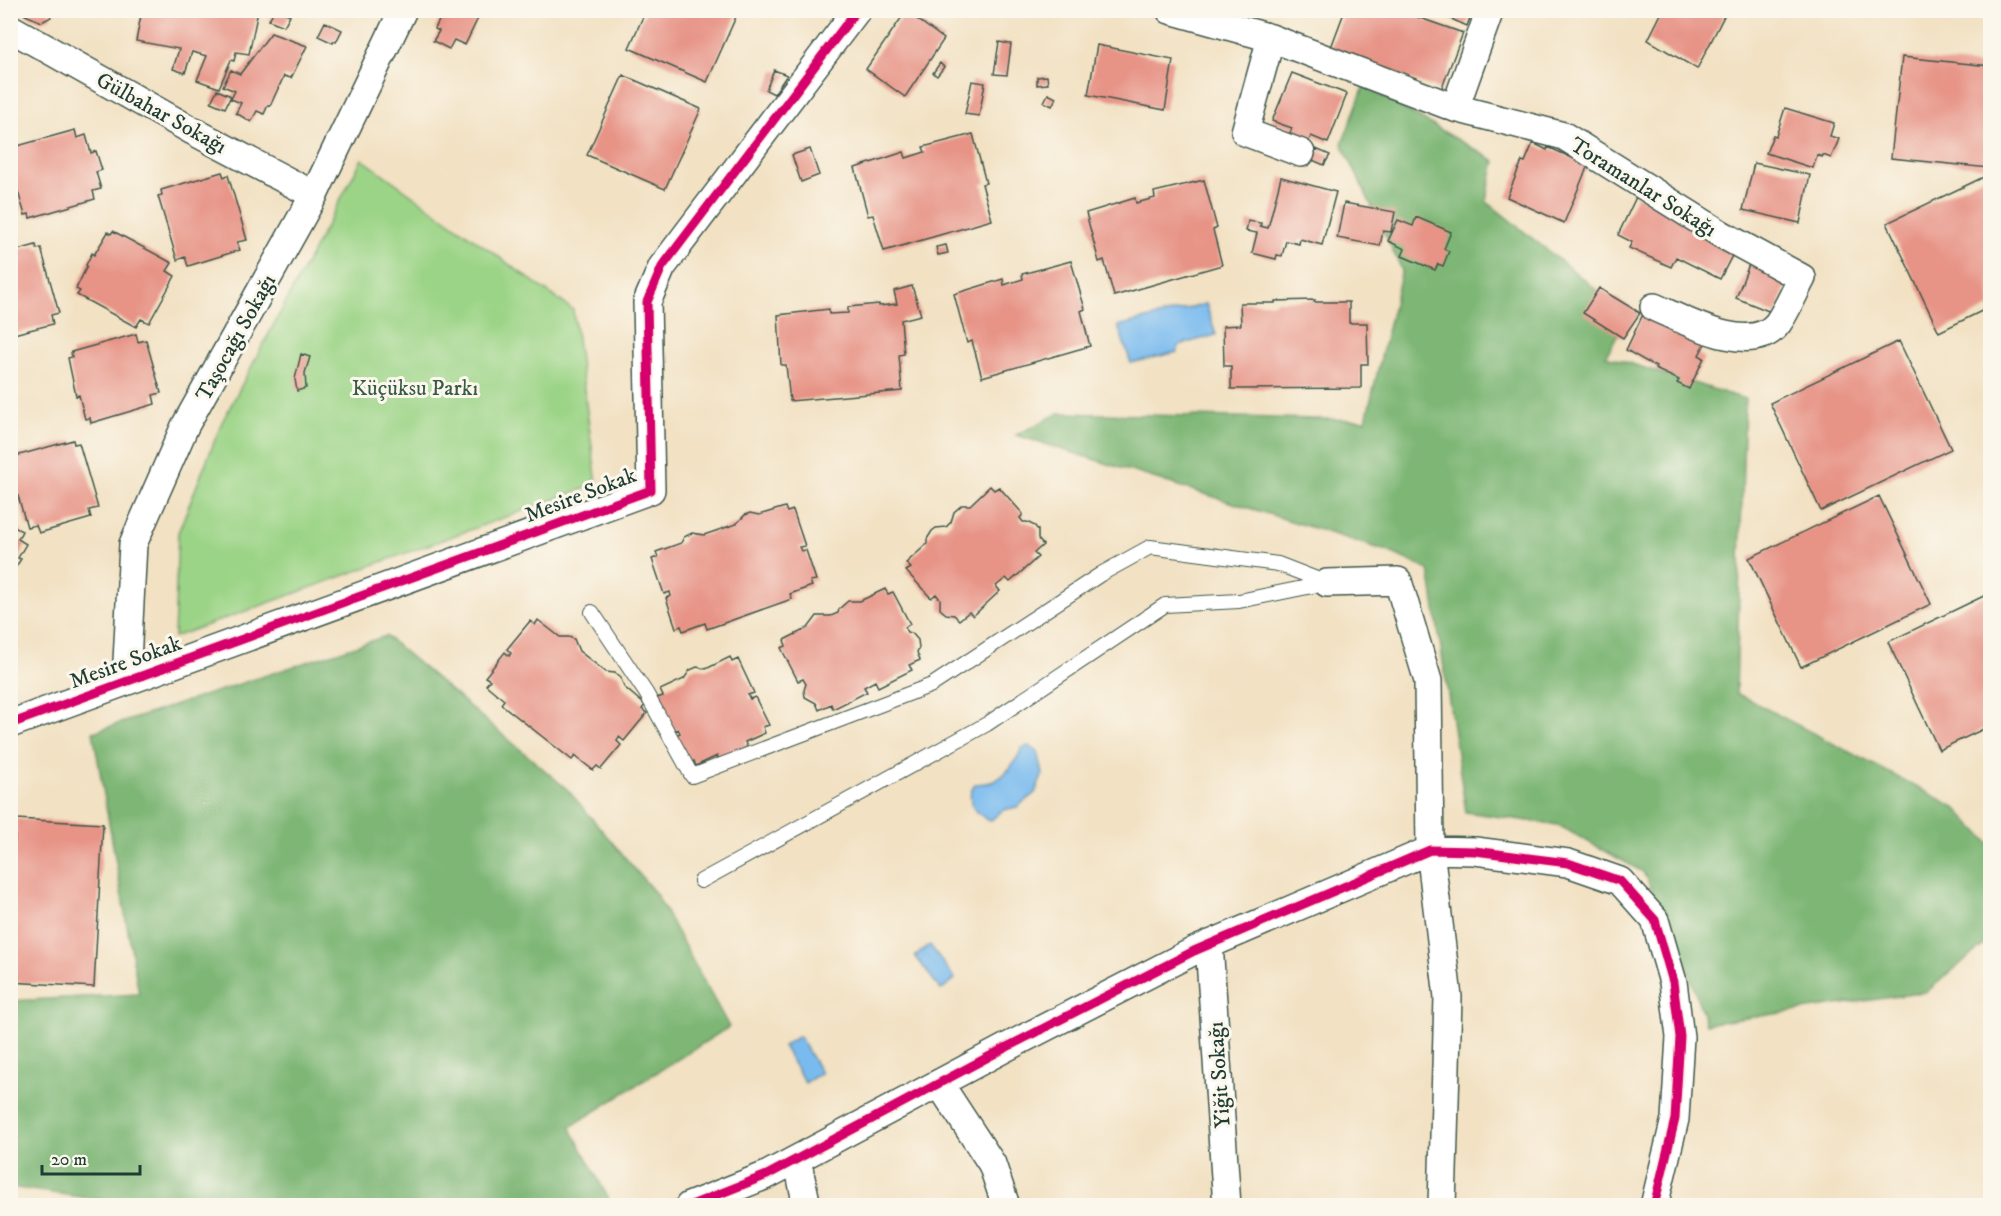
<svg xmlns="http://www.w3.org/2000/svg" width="2001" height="1216" viewBox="0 0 2001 1216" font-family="'IM FELL DW Pica',serif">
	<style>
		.green { fill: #9cd487; stroke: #5e885e; stroke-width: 1.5 }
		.forest { fill: #7db674; stroke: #4e7a54; stroke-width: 1.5 }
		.water { fill: #7abbef; stroke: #4c7c92; stroke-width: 1.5 }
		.building { fill: #e79487 }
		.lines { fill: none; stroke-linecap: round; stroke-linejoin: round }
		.lane-casing { stroke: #3f5649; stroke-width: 16 }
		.street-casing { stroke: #3f5649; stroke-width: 30 }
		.lane { stroke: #fff; stroke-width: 14 }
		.street { stroke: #fff; stroke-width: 27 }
		.cycleway-casing { stroke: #fbf7ec; stroke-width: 13 }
		.cycleway { stroke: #d6006c; stroke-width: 9 }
		.labels { text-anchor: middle; stroke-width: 6; stroke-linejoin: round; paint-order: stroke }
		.street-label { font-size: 22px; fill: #1f3d34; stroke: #fbf7ec }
		.park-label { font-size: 22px; fill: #385b45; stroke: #fbf7ec }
	</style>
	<rect width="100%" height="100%" fill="#fbf7ec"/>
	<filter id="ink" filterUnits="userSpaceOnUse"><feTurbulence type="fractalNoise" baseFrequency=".0167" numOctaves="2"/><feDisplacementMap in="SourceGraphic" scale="12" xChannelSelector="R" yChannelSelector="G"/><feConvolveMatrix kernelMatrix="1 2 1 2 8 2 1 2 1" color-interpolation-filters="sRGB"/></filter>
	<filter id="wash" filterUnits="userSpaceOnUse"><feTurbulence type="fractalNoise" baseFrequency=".008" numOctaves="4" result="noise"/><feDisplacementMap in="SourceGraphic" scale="24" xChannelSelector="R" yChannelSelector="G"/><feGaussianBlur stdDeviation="1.35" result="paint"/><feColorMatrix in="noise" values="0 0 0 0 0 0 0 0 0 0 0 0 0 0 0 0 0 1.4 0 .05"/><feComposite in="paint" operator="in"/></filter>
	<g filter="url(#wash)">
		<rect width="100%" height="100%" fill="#f2e1c3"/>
		<!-- green -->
		<path class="green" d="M362,159L573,310L597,484L174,637L178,533L222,422Z"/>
		<!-- forest -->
		<path class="forest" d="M1364,86L1495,161L1486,201L1628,315L1606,356L1745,399L1736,693L1955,807L1990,844V940L1926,992L1706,1024L1679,944L1643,872L1558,825L1466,812L1429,570L1390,552L1016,435L1059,413L1366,420L1402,270L1342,144Z
			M386,636L567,789L656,894L729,1027L570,1127L612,1205L145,1206L11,1187V1001L139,994L93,732Z"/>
		<!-- water -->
		<path class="water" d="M1206,304L1216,335L1179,345L1177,352L1131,363L1118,326Z
			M1029,746L1038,752L1043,774L1035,793L1017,807L1003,810L990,821C974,813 964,800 975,784C981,783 989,784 994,781C1007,775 1017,760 1022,748Z
			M930,945L955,979L941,990L915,956Z
			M799,1036L821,1073L805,1083L783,1046Z"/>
		<g id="blocks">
			<!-- building -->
			<path class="building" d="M34,10H48L51,17L42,22L25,15Z
				M142,10H255L258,11L249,54L236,52L234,61L231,60L219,88L197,80L207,56L192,52L185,73L173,69L179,49L136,41Z
				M274,10H279L290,15L284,26L269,20Z
				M444,10H482L465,45L454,40L449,49L433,41L439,31L435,29Z
				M646,10H739L707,82L629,48Z
				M1345,10H1391L1398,14L1400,11L1463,33L1441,90L1330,50Z
				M1431,10H1473L1467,26Z
				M1663,10H1718L1725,14L1697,69L1648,40Z
				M906,11L944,39L905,97L866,69Z
				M325,22L342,30L336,42L334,41L333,43L318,36Z
				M271,33L307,46L291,78L284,76L270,106L268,105L264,114L257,111L251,122L236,113L241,103L231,99L235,91L223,86L231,70L240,74Z
				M999,42L1011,44L1007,75L994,74Z
				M1097,45L1173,60L1165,110L1088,95Z
				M1902,57L1990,66L1989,168L1891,158Z
				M940,63L944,67L937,76L933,73Z
				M774,70L787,75L774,94L766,90Z
				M1292,73L1347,94L1328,143L1311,136L1307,145L1288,138L1292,128L1272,121Z
				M623,75L701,109L665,189L587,155Z
				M1047,76L1048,84L1037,85V77Z
				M972,81L985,83L979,116L965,114Z
				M217,90L231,96L225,108L211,102Z
				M1048,94L1056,98L1052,106L1044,102Z
				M1785,108L1834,123L1830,136L1839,139L1831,158L1823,155L1822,157L1817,155L1813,168L1766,153L1773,135L1776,136Z
				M75,130L77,138L86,135L91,153L96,151L102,170L96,172L101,189L93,191L95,199L30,218L29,214L25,215L10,165V148Z
				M973,134L986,183L982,184L992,220L884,251L873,215L868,216L855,168L904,152L906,158L925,152L923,147Z
				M1533,143L1547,150L1548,147L1588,165L1564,223L1507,197L1522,161L1525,162Z
				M810,149L819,175L801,182L792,155Z
				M1316,149L1330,155L1324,165L1310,159Z
				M1754,163L1810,175L1800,223L1743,210Z
				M222,172L224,177L228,175L247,240L237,242L240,250L188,266L185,257L177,260L158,196L162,195L161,190Z
				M1990,174V307L1939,332L1887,223Z
				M1281,177L1336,192L1322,245L1300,239L1299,244L1286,241L1282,256L1277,255L1276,259L1252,253L1257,233L1246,231L1248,221L1261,223L1260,226L1268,228Z
				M1204,180L1217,228L1213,230L1222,265L1114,296L1104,260L1099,262L1086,213L1135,198L1136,203L1155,198L1154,192Z
				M1637,195L1737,246L1720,279L1676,257L1671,267L1629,248L1632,242L1618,235Z
				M1344,203L1395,212L1391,232L1383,231L1380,246L1337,238Z
				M1416,217L1451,232L1444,249L1449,251L1443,266L1438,264L1435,270L1402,256L1405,249L1388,241L1398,220L1413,226Z
				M113,231L172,263L167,271L175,276L149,323L141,319L136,327L77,295L80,291L76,289L87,266L86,265L92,253L94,255L108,232L111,234Z
				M36,245L37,249L41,248L59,313L51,315L53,324L10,335V252Z
				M946,245L948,253L938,255L936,247Z
				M1071,261L1085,309L1081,311L1090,346L982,377L972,341L967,343L954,294L1003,279L1004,285L1023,279L1022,274Z
				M1750,262L1789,277L1776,314L1736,298Z
				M912,286L921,315L901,320L904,354L899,355L902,391L790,401L786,365H781L778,315L829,309V314L848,313V307L879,304V306L897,304L894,291Z
				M1599,288L1640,313L1623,338L1583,313Z
				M1315,300L1314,302H1349V323H1367L1368,364H1361V388L1231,389V366H1224L1223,326L1241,325L1240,303H1275V301Z
				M1647,306L1709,336L1699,355L1704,358L1689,389L1677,383L1679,380L1655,369L1656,367L1626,350Z
				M136,334L138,342L146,340L161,393L153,395L155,404L91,423L90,418L85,419L79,395L76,396L68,358L72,357L71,352Z
				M1899,341L1951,449L1821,511L1770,403Z
				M301,354L310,357L305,373L306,388L297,391L295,379Z
				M73,440L74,444L79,443L98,508L89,510L91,518L39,533L36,525L27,527L10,468V462H13L12,457Z
				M990,486L994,490L999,487L1023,514L1020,518L1023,522H1027L1035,526L1038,530V539L1043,545L1034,553L1038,557L1010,582L1006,578L996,586L1000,591L973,616L969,612L959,620L954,615L946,614L940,609V599L936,594L931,598L906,571L911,568L906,563L927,544V539L932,531L936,528L946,527L951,522L954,512L962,505H970Z
				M1879,496L1931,604L1801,667L1749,558Z
				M785,507L787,512L793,510L805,546L799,547L801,551L806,550L816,580L810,581L812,586L790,594L792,599L707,629L705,623L683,631L681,626L676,628L666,598L671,596L670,592L664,594L652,559L658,557L656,552L681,543L684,537L692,533L704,535L736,524L745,515L750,513L759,515Z
				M10,525L22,531L18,539L26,544L18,558L21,559L10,576Z
				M885,589L888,594L893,592L910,624L905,627L907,632L912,633L918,640L919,648L917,652L920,660L909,665L912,670L878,687L875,681L864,687L867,692L833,709L831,704L819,710L816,703L805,697L804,690L806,684L803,679L798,681L781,648L786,646L784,640L808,628L817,616H831L838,613L839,609L848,601H860Z
				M1990,593V726L1939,750L1888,642Z
				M538,620L560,637H569L574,639L579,651L606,672L615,673L620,676L624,687L645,705L642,709L647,713L624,741L619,737L617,741L621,745L601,769L597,766L593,770L575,756L572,760L501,704L504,700L486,685L490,680L485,677L505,652L509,656L511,653L507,649L530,621L535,625Z
				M730,657L732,662L738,659L754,693L748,695L750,699L755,697L769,725L763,727L765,733L745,742L747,747L720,761L717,756L696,766L694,761L688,763L675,735L680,733L678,729L673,732L657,698L663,696L660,690L684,679L690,670L697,667L706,669Z
				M16,819L103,824L94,987L10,982V913Z"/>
		</g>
	</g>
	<g filter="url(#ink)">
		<use href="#blocks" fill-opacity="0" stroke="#3f5649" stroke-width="1.5"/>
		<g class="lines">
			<defs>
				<path id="lane" d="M592,612L646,693L692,776L932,685L1101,574L1150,547L1278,564L1327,583
					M701,881L987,724L1165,605L1239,601L1327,583"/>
				<path id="street" d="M1170,10L1271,38
					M10,28L191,130L314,195
					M1455,108L1490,10
					M1301,153L1245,132L1271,38L1455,108L1564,136L1721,234L1802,278C1794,293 1787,310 1778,323C1752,358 1684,320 1654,307
					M1327,583L1398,581L1428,681L1430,850L1448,997L1442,1206
					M126,681L133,544L185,426L314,195L403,10
					M10,724L651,490L647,302L662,267L857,10
					M1209,944L1227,1206
					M939,1083L992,1164L1006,1206
					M797,1159L807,1206
					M689,1206L767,1175L1007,1047L1194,951L1430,850L1475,851L1568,863L1620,881L1655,920L1673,982L1680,1037L1675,1119L1654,1206"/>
			</defs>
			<!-- lane casing -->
			<use href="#lane" class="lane-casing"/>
			<!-- street casing -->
			<use href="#street" class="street-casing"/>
			<!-- lane -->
			<use href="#lane" class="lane"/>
			<!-- street -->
			<use href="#street" class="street"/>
			<defs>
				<path id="cycleway" d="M10,724L651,490L647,302L662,267L857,10
					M689,1206L767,1175L1007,1047L1194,951L1430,850L1475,851L1568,863L1620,881L1655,920L1673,982L1680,1037L1675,1119L1654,1206"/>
			</defs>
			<!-- cycleway casing -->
			<use href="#cycleway" class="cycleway-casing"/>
			<!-- cycleway -->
			<use href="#cycleway" class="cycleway"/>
		</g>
	</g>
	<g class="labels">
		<!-- street labels -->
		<g class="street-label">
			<text transform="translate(162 112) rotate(29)" y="8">Gülbahar Sokağı</text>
			<text transform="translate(1644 186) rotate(32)" y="8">Toramanlar Sokağı</text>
			<text transform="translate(235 337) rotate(-61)" y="8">Taşocağı Sokağı</text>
			<text transform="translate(580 494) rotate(-21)" y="8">Mesire Sokak</text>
			<text transform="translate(125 661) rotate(-20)" y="8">Mesire Sokak</text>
			<text transform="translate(1218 1075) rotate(-94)" y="8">Yiğit Sokağı</text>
		</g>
		<!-- park labels -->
		<g class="park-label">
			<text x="415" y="395">Küçüksu Parkı</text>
		</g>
	</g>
	<!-- margin -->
	<rect width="2001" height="1216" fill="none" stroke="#fbf7ec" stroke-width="36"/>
	<!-- scale -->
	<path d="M42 1165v9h98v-9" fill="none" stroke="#1f3d34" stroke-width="3"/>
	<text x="51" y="1165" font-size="18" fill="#1f3d34" stroke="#fbf7ec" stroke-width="4.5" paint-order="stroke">20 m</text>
</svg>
